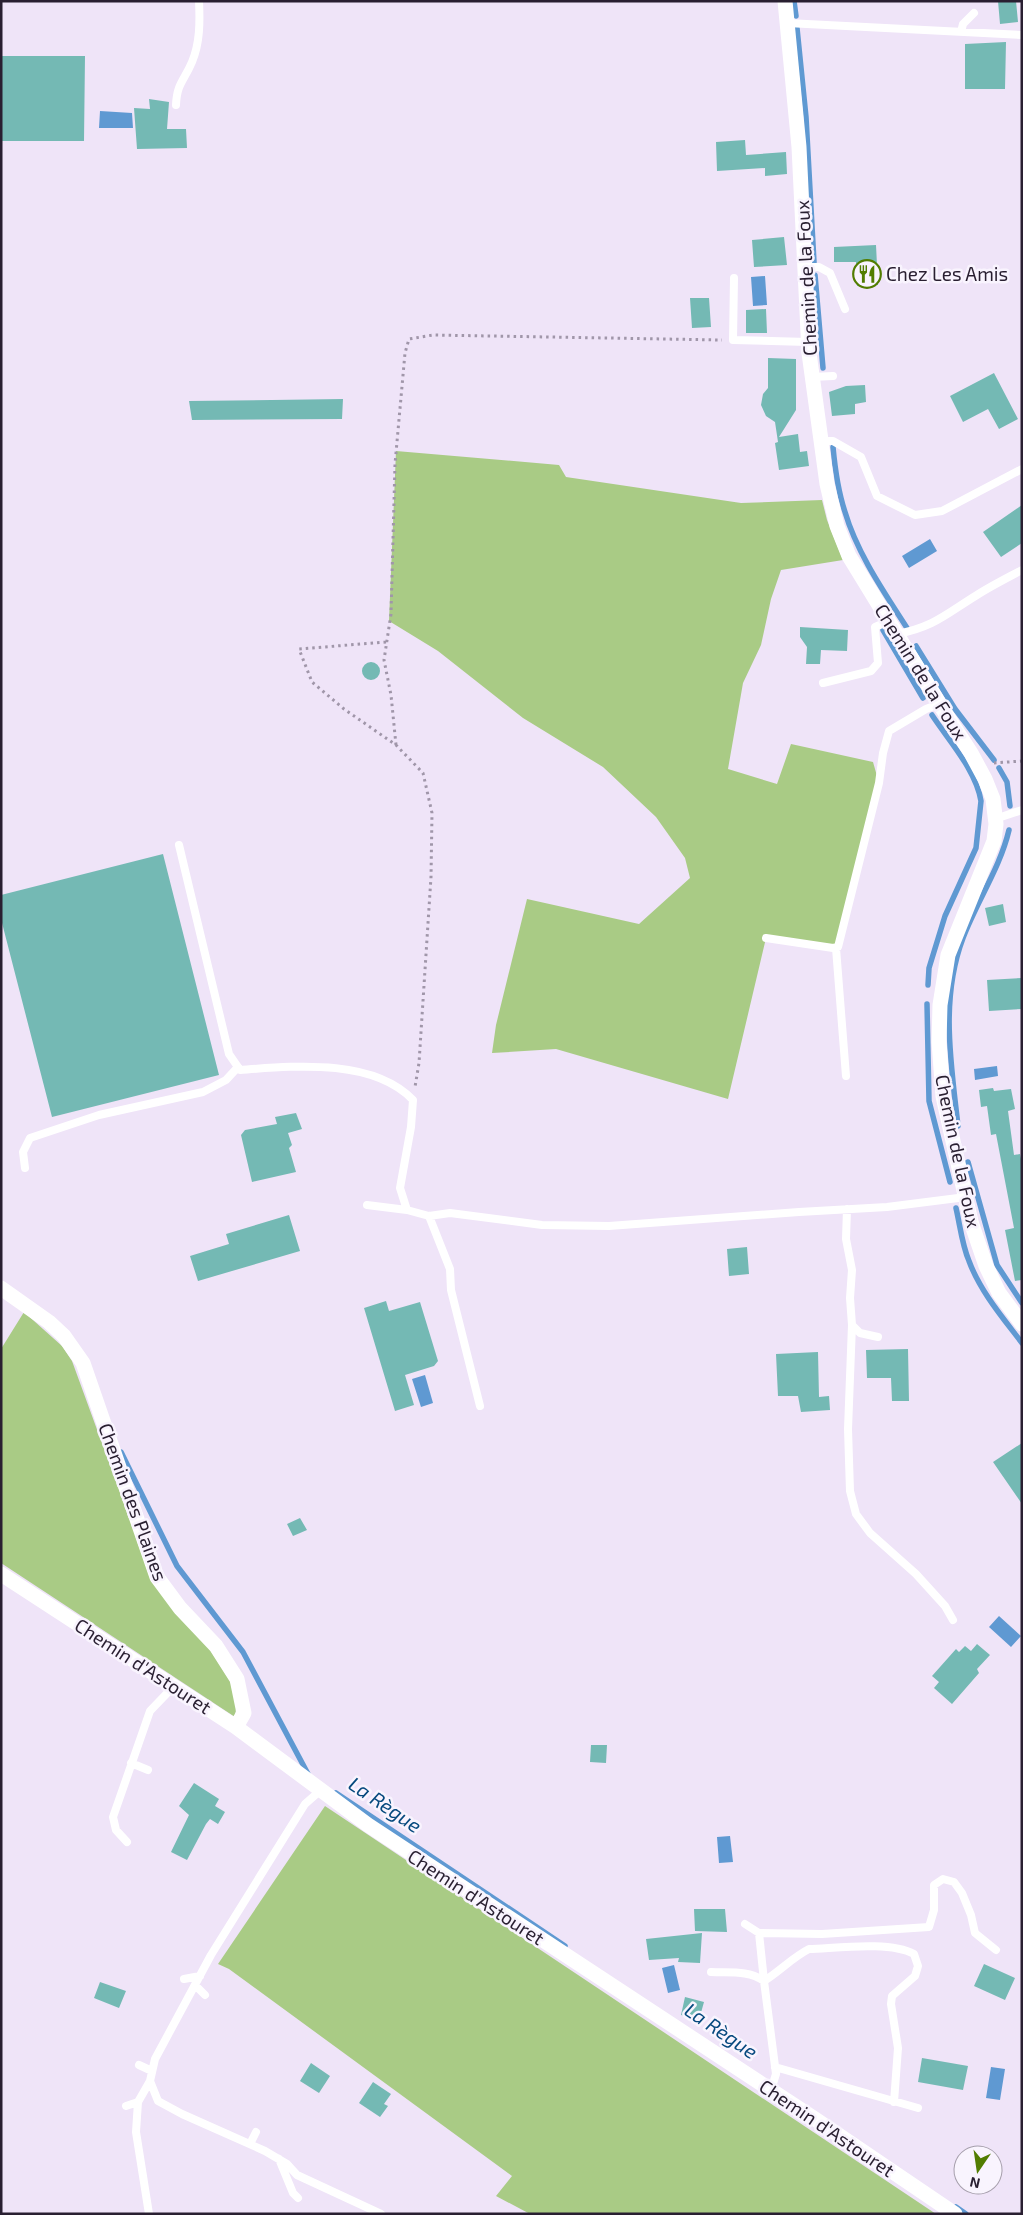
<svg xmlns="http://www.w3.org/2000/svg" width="1023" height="2215" viewBox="0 0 1023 2215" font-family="'Exo 2',sans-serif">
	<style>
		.green { fill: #a9cb85 }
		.water { fill: #5f99d2 }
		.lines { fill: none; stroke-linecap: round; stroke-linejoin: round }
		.stream { stroke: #5f99d2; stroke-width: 5.5 }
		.building { fill: #74b9b4 }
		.path { stroke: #a096a9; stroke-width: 3; stroke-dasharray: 2.5 4; stroke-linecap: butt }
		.lane { stroke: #fff; stroke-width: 8 }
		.street { stroke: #fff; stroke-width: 15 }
		.labels { text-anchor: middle; stroke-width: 5; stroke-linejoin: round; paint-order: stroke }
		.poi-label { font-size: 19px; fill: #291f31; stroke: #f9f4fe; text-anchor: start }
		.street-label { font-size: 19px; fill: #291f31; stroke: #f9f4fe }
		.water-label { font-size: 20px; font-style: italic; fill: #06497e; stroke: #f9f4fe }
	</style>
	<rect width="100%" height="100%" fill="#efe4f8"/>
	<!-- green -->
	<path class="green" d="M396,451L559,465L566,477L741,503L822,500L827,520L843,560L781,570L771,599L761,645L743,683L728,769L777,784L791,744L873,762L879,783L838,947L766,938L728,1099L556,1049L492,1053L496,1025L527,899L639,924L690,878L685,858L656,817L603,767L523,718L438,651L389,621Z
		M24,1312L62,1346L72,1361L153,1583L209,1648L230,1681L237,1701L235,1717L1,1563V1349Z
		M325,1806L936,2214H530L496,2196L512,2176L229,1969L218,1964Z"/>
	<!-- water -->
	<path class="water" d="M100,111L132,113L133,128H99Z
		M765,276L767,305L753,306L751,277Z
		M930,539L937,551L909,568L902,556Z
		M997,1066L998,1076L975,1080L974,1069Z
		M425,1375L433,1403L421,1407L412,1379Z
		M999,1616L1021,1636L1011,1647L989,1627Z
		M730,1836L733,1862L719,1863L717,1837Z
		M674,1965L680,1990L668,1993L662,1968Z
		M991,2067L1005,2069L1000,2100L986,2098Z"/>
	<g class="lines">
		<!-- stream -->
		<path class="stream" d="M794,1L796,16
			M797,28L806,117L814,262
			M815,275L823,368
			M833,447C835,469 838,491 845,512C857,553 884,592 907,628
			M883,630L923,698
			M916,646L955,709L994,760
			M999,768L1007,782L1010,806
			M928,985L929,968L945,916L976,848L981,801C976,770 949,741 932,715
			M927,1004L929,1101L950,1182
			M958,1126C951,1063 940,999 963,938C977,901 1000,868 1009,830
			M968,1162L997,1265L1022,1303
			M956,1208C960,1225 962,1245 969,1261C980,1291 1003,1318 1022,1343
			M121,1452L177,1566L243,1652L308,1774
			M336,1793L565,1946
			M956,2207L966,2214"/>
	</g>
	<!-- building -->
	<path class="building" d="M998,1H1016L1018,22L1000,24Z
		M1006,42L1005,89H965V44Z
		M1,56H85L84,141H1Z
		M149,99L169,102L167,129H186L187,148L137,149L134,108L150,109Z
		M745,140L746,155L786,152L787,174L765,176V168L717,171L716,142Z
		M784,237L787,265L754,267L752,240Z
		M876,245L878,285L857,286L856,262H834V247Z
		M690,298H709L711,327L692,328Z
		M766,309L767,333H746V310Z
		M768,358L796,359V410L779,437L798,434L800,452L807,451L809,466L779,470L775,443L778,442L775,422L766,416L761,405L763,394L768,388Z
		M994,373L1018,419L999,429L988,409L963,422L950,396Z
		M865,385L866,402L855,404V414L832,416L829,392L846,386Z
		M343,399L342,419L192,420L189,401Z
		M1022,505V543L1001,557L983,532Z
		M800,627L848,630L847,651L821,650L820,664H806L807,647L800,637Z
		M362 671a9 9 0 1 1 18 0a9 9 0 1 1-18 0Z
		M163,854L219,1075L52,1117L1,919V895Z
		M1003,904L1006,922L989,926L985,908Z
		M1022,978V1009L989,1011L987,980Z
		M993,1088L994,1091L1011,1089L1015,1109L1008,1111L1014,1155L1020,1154L1022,1164V1280L1015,1281L1005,1230L1014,1228L996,1134L991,1135L987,1106L981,1107L979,1090Z
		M296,1113L302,1129L288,1133L292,1145L289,1148L296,1172L252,1182L241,1135L245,1130L277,1124L275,1117Z
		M289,1215L300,1251L198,1281L190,1256L229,1244L226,1234Z
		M747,1247L749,1274L729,1276L727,1249Z
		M386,1301L389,1311L420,1302L438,1361L434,1366L405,1375L414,1405L395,1411L364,1308Z
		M908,1349L909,1401H892L891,1378H867L866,1350Z
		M818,1352L819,1397L829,1396L830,1410L801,1412L798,1396H778L776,1354Z
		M1022,1443V1504L993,1462Z
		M300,1518L307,1530L293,1536L287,1524Z
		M977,1644L990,1655L977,1669L979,1673L952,1704L934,1688L939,1682L932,1676L956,1649L959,1652L965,1646L971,1651Z
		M591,1745H607L606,1763L590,1762Z
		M194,1783L219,1799L215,1806L225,1812L218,1824L210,1819L206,1824L187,1860L171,1852L189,1815L179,1806Z
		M694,1909H725L727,1932L695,1931Z
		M702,1933L700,1963L678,1962L679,1958L649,1960L646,1939Z
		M984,1964L1015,1978L1005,2000L974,1986Z
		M100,1982L126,1991L119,2008L94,1998Z
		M685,1997L704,2002L699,2020L681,2015Z
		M922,2058L968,2066L963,2090L918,2082Z
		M311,2063L330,2076L319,2093L300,2081Z
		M373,2082L391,2094L384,2104L388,2106L380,2117L359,2103Z"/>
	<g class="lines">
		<!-- path -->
		<path class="path" d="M386,642L299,649L312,682L344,709L396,745L423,773L432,813L431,877L419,1063L415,1087
			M396,745L391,695L384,660L391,614L395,464L405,353L409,339L433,335L722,340
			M994,763L1022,761"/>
		<!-- lane -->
		<path class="lane" d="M787,23L1022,35
			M961,32L963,24L974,13
			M176,105C177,83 184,81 192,62C200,43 200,22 199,1
			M804,267H819L830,273L845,309
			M734,278L733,340L808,342
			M812,377L833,376
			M821,441H833L861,457L877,496L915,515L942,511L1022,469
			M897,634C934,627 946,614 977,595C991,586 1007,578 1022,570
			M823,683L871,671L878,663L875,627L889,621
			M995,819L1022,810
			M179,845L229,1054L240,1070C294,1066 373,1058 413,1100L411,1127L400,1188L407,1210
			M766,938L833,948L838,947L879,783L883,753L889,731L926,709L939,704
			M836,948L846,1076
			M25,1168L23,1152L30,1138L99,1115L203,1092L226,1080L238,1067
			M367,1205L407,1210L429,1216L450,1213L542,1225L609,1226L799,1212L887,1207L966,1197
			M847,1209L846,1239L852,1270L850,1298L852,1325L860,1333L878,1337
			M429,1216L450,1269L451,1290L480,1406
			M852,1325L848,1429L850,1491L856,1514L870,1533L916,1574L945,1606L953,1620
			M131,1763L148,1770
			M321,1790L305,1804L211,1955L155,2059L150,2081L158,2101L182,2114L265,2151L287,2164L297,2175L381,2214
			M127,1842L116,1830L113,1817L150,1711L174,1686
			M745,1924L759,1933L764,1981C780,1971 793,1957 809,1949C838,1948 890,1941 914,1954L918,1966L915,1976L892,1996L891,2004L898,2048L894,2102
			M759,1933L822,1934L929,1927L934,1910V1885L943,1879L954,1882L962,1893L971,1915L975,1933L996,1950
			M711,1972C729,1973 749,1970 764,1981L776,2074L771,2090
			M184,1979L200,1976
			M195,1985L205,1995
			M139,2065L152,2071
			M775,2067L918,2108
			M126,2106L138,2102
			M250,2144L256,2132
			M279,2159L293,2193L298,2198
			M149,2214L136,2132L138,2102L150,2081"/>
		<!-- street -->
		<path class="street" d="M785,1L799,147L809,353L827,484L837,526L849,556L942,708L971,753L985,779L993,799L996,824L994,841L948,955L940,1005L939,1042L943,1096L971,1222L986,1266L999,1293L1022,1324
			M1,1288L49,1322L64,1336L83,1363L157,1577L180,1608L216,1646L237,1679L244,1713L236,1727
			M1,1574L236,1727L368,1825L815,2119L955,2214"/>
	</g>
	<!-- icons -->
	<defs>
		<symbol id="restaurant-ring" viewBox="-11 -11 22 22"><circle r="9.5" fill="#f9f4fe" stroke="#527d01" stroke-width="1.5"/><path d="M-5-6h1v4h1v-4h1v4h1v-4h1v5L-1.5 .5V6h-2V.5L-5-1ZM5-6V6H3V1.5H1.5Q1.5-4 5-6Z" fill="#527d01"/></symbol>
	</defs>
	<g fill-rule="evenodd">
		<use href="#restaurant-ring" x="851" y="258" width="32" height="32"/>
	</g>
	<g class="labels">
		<!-- poi labels -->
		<g class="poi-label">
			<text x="886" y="281">Chez Les Amis</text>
		</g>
		<!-- street labels -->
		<g class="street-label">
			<text transform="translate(806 278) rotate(-93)" y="7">Chemin de la Foux</text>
			<text transform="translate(921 672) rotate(58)" y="7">Chemin de la Foux</text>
			<text transform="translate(958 1151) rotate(78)" y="7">Chemin de la Foux</text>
			<text transform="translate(133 1502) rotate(70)" y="7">Chemin des Plaines</text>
			<text transform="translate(143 1666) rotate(33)" y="7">Chemin d'Astouret</text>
			<text transform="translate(476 1897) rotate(33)" y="7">Chemin d'Astouret</text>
			<text transform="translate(827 2128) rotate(34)" y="7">Chemin d'Astouret</text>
		</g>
		<!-- water labels -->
		<g class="water-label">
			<text transform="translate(385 1805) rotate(34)" y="7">La Règue</text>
			<text transform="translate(721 2031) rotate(34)" y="7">La Règue</text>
		</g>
	</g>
	<!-- border -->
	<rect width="1023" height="2215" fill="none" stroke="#291f31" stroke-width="5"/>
	<!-- north arrow -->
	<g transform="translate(978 2170) rotate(193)"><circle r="24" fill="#f9f4fe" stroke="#a69fac"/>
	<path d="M0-4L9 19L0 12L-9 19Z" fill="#527d01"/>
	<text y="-8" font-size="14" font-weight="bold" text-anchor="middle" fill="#291f31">N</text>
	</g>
</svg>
